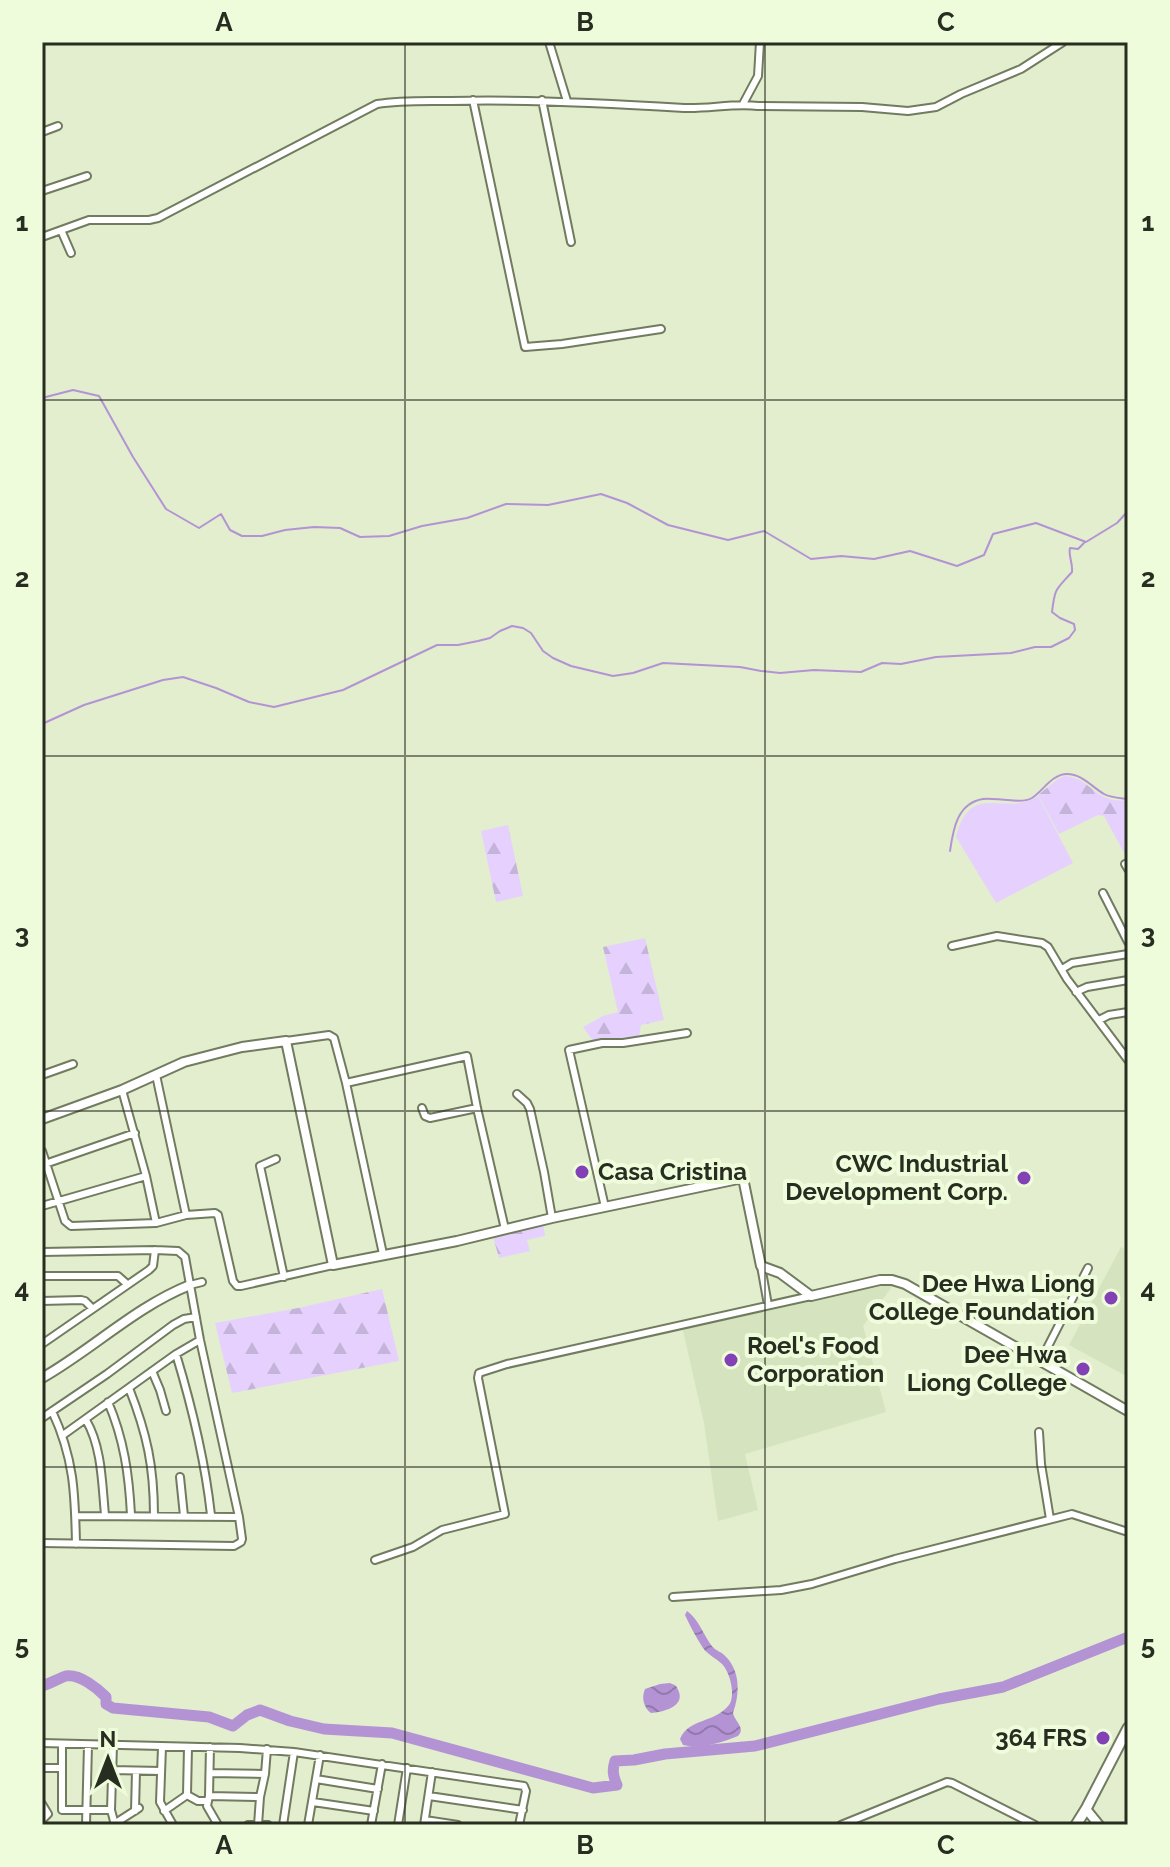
<svg xmlns="http://www.w3.org/2000/svg" width="1170" height="1867" viewBox="0 0 1170 1867" font-family="Raleway,sans-serif">
	<style>
		.built { fill: #d5e4be }
		.grass { fill: #e6d1fe }
		.forest { fill: url(#forest-firs) }
		.water { fill: url(#water-waves) }
		.lines { fill: none; stroke-linecap: round; stroke-linejoin: round }
		.stream { stroke: #b393d4; stroke-width: 2 }
		.river { stroke: #b393d4; stroke-width: 11 }
		.minor-casing { stroke: #717b5f; stroke-width: 10 }
		.tertiary-casing { stroke: #717b5f; stroke-width: 12 }
		.secondary-casing { stroke: #717b5f; stroke-width: 13 }
		.minor { stroke: #fff; stroke-width: 6 }
		.tertiary { stroke: #fff; stroke-width: 8 }
		.secondary { stroke: #fff; stroke-width: 9 }
		.grid { fill: none; stroke: #282d21; stroke-width: 2; stroke-opacity: 0.55 }
		.poi-dot { fill: #8241b5; stroke: #effcdb; stroke-width: 3 }
		.labels { text-anchor: middle; stroke-width: 8; stroke-linejoin: round; paint-order: stroke }
		.poi-label { font-size: 24px; font-weight: bold; fill: #282d21; stroke: #effcdb; text-anchor: end }
		.neatline { fill: none; stroke: #282d21; stroke-width: 3 }
		.grid-label { font-size: 26px; text-anchor: middle; font-weight: bold; fill: #282d21 }
	</style>
	<defs>
		<pattern id="forest-firs" width="22" height="20" patternUnits="userSpaceOnUse" patternTransform="scale(2)"><rect width="22" height="20" fill="#e6d1fe"/><path d="M5 1l3.5 6h-7zM16 11l3.5 6h-7z" fill="#c5b4d9"/></pattern>
		<pattern id="water-waves" width="16" height="10" patternUnits="userSpaceOnUse" patternTransform="scale(2)"><rect width="16" height="10" fill="#b393d4"/><path d="M0 5q4-4 8 0t8 0" fill="none" stroke="#9278ac"/></pattern>
	</defs>
	<rect width="100%" height="100%" fill="#e2eece"/>
	<!-- built -->
	<path class="built" d="M1121,1247L1128,1251V1377L1069,1345Z
		M892,1282L894,1284L863,1326L886,1412L745,1454L758,1510L718,1521L704,1423L682,1326Z"/>
	<!-- grass -->
	<path class="grass" d="M1038,796L1073,863L996,903L956,837C970,779 1006,818 1038,796Z"/>
	<!-- forest -->
	<path class="forest" d="M1064,776C1085,777 1091,792 1107,798C1113,801 1121,800 1128,801V860L1104,816L1098,815L1059,834L1038,795L1058,779Z
		M508,825L523,896L496,902L481,831Z
		M645,938L664,1020L641,1025L639,1036L593,1041L583,1027L603,1016L618,1012L603,947Z
		M543,1222L545,1236L527,1240L530,1251L499,1258L492,1233Z
		M382,1289L399,1361L232,1393L215,1323L298,1308Z"/>
	<!-- water -->
	<path class="water" d="M687,1611C698,1619 702,1631 709,1642C713,1649 717,1650 723,1654C741,1669 740,1694 733,1713C735,1722 746,1728 738,1736C720,1743 702,1749 683,1745L680,1739C689,1718 715,1723 729,1705C736,1696 730,1672 722,1664C716,1658 708,1655 703,1648C696,1637 690,1626 685,1615Z
		M670,1683C676,1686 676,1684 679,1692C684,1707 663,1712 651,1713C644,1708 641,1698 645,1689L660,1684Z"/>
	<g class="lines">
		<!-- stream -->
		<path class="stream" d="M42,398L73,390L99,396L133,457L166,509L199,528L221,514L230,530L242,536H262L285,530L314,527L340,528L360,537L389,536L422,526L467,518L506,504L548,505L601,494L627,503L668,525L728,540L764,531L811,559L841,556L874,559L910,551L957,566L984,555L993,534L1036,523L1086,542L1117,523L1128,511
			M42,724L84,705L163,680L183,677L216,688L249,702L274,707L343,690L437,645H458L478,641L490,638L500,631L512,626L523,628L531,633L543,651L553,658L571,666L613,676L633,673L663,663L740,667L761,671L780,673L814,670L861,672L882,663L901,664L936,657L1011,653L1035,647H1051L1069,638L1075,630L1074,624L1060,618L1052,612C1055,587 1056,590 1072,572C1073,563 1068,555 1070,548L1078,549L1084,543
			M950,851C953,830 957,803 983,799C991,798 1000,800 1008,800C1016,801 1025,802 1032,798C1043,791 1052,774 1067,774C1082,774 1092,787 1104,794C1111,798 1120,798 1128,799"/>
		<!-- river -->
		<path class="river" d="M42,1686C50,1684 59,1678 66,1676C80,1674 97,1688 106,1697V1704L113,1708L209,1717L233,1726L247,1715L260,1710L290,1721L324,1729L392,1733L593,1788L617,1785C613,1776 612,1770 615,1761L634,1760L665,1754L755,1746L939,1699L1003,1687L1128,1637"/>
		<defs>
			<path id="minor" d="M549,42L567,101
				M473,100L525,347L562,344L661,329
				M542,100L571,242
				M743,104L758,76L760,42
				M42,132L58,126
				M42,191L87,176
				M61,230L71,253
				M42,237L89,220H149L158,218L377,104C401,100 426,101 451,101C529,99 606,103 684,108C709,109 734,103 758,106L862,107L908,111L936,107L961,94L1021,69L1063,42
				M1125,864L1128,869
				M1103,893L1128,942
				M952,946L997,936L1042,943L1048,947L1067,979L1128,1060
				M1062,969L1072,963L1128,954
				M1076,992L1087,987L1128,980
				M1099,1020L1109,1015L1128,1012
				M286,1041L329,1035L334,1038L346,1083L383,1254
				M42,1075L73,1064
				M156,1075L186,1215
				M346,1083L467,1056L477,1108L505,1229
				M122,1090L146,1176L156,1223
				M517,1094L527,1103L530,1109L544,1172L552,1218
				M422,1108L425,1116L430,1118L477,1108
				M42,1151L65,1221L71,1226L156,1223L186,1215L215,1213L218,1215L233,1281L237,1286H241L333,1265
				M276,1159L260,1166L284,1277
				M45,1164L135,1133
				M42,1206L146,1176
				M605,1207L569,1050L602,1043H623L687,1033
				M42,1252L155,1250L178,1251L185,1257L200,1340L239,1517L242,1539L241,1542L234,1546L42,1543
				M761,1266L768,1305
				M42,1276H118L127,1284
				M190,1285L202,1282
				M42,1301L81,1300L85,1301L92,1308
				M42,1344L149,1270L153,1266L155,1250
				M176,1354C192,1407 205,1460 211,1515
				M1040,1362L1088,1268
				M152,1371L160,1390L166,1411
				M129,1388C147,1434 154,1466 154,1516
				M108,1402C124,1439 129,1475 131,1515
				M52,1411C74,1458 75,1493 76,1544
				M42,1418L107,1374L173,1325L184,1319L196,1317
				M86,1420C102,1447 102,1484 105,1515
				M1039,1432L1041,1464L1050,1519
				M63,1435L176,1354L200,1340
				M180,1477L184,1516
				M76,1516L239,1517
				M375,1560L413,1547L442,1530L505,1514L478,1378L479,1373L507,1364L811,1296
				M673,1597L781,1590L812,1584L895,1559L1072,1514L1128,1532
				M42,1743L240,1748L294,1752L524,1786L526,1791L519,1825
				M113,1745L111,1810L115,1825
				M162,1747L160,1802L173,1825
				M210,1747L209,1796L207,1806L218,1825
				M42,1768H62V1744
				M62,1768V1810H111
				M112,1770L161,1771
				M210,1773L265,1774L267,1749
				M316,1779L378,1789
				M187,1795L198,1801H208
				M209,1796L260,1797L258,1825
				M429,1796L523,1810
				M260,1797L265,1774
				M313,1802L374,1811
				M42,1804L48,1814L42,1820
				M135,1811L136,1771
				M164,1811L187,1795L188,1747
				M425,1820L458,1825
				M114,1824L139,1808
				M86,1825L88,1745
				M248,1825H268
				M283,1825L294,1752
				M308,1825L320,1755
				M371,1825L382,1764
				M398,1825L407,1768
				M424,1825L432,1772
				M841,1825L947,1782L952,1783L1035,1825"/>
			<path id="tertiary" d="M42,1119L122,1090L184,1062L242,1047L286,1041L333,1265L457,1241L552,1218L743,1178L761,1266L780,1273L811,1296L880,1280H892L905,1284L1128,1411
				M42,1378C93,1349 135,1307 190,1285
				M1086,1809L1099,1825"/>
			<path id="secondary" d="M1076,1825L1086,1809L1128,1728"/>
		</defs>
		<!-- minor casing -->
		<use href="#minor" class="minor-casing"/>
		<!-- tertiary casing -->
		<use href="#tertiary" class="tertiary-casing"/>
		<!-- secondary casing -->
		<use href="#secondary" class="secondary-casing"/>
		<!-- minor -->
		<use href="#minor" class="minor"/>
		<!-- tertiary -->
		<use href="#tertiary" class="tertiary"/>
		<!-- secondary -->
		<use href="#secondary" class="secondary"/>
	</g>
	<!-- grid -->
	<path class="grid" d="M405,42V1825M765,42V1825M42,400H1128M42,756H1128M42,1111H1128M42,1467H1128"/>
	<!-- markers -->
	<g class="poi-dot">
		<circle cx="582" cy="1172" r="8"/>
		<circle cx="1024" cy="1178" r="8"/>
		<circle cx="1111" cy="1298" r="8"/>
		<circle cx="731" cy="1360" r="8"/>
		<circle cx="1083" cy="1369" r="8"/>
		<circle cx="1103" cy="1738" r="8"/>
	</g>
	<g class="labels">
		<!-- poi labels -->
		<g class="poi-label">
			<text x="1008" y="1172">CWC Industrial<tspan x="1008" dy="28">Development Corp.</tspan></text>
			<text x="598" y="1180" text-anchor="start">Casa Cristina</text>
			<text x="1095" y="1292">Dee Hwa Liong<tspan x="1095" dy="28">College Foundation</tspan></text>
			<text x="747" y="1354" text-anchor="start">Roel's Food<tspan x="747" dy="28">Corporation</tspan></text>
			<text x="1067" y="1363">Dee Hwa<tspan x="1067" dy="28">Liong College</tspan></text>
			<text x="1087" y="1746">364 FRS</text>
		</g>
	</g>
	<!-- border -->
	<rect width="1170" height="1867" fill="none" stroke="#effcdb" stroke-width="88"/>
	<!-- north arrow -->
	<g transform="translate(108 1759)" stroke="#effcdb" stroke-width="6" paint-order="stroke">
	<path d="M0-6L14 30L0 20L-14 30Z" fill="#282d21"/>
	<text y="-12" font-size="22" font-weight="bold" text-anchor="middle" fill="#282d21">N</text>
	</g>
	<rect x="44" y="44" width="1082" height="1779" class="neatline"/>
	<g class="grid-label">
		<text x="224" y="31">A</text>
		<text x="585" y="31">B</text>
		<text x="946" y="31">C</text>
		<text x="22" y="231">1</text>
		<text x="1148" y="231">1</text>
		<text x="22" y="587">2</text>
		<text x="1148" y="587">2</text>
		<text x="22" y="943">3</text>
		<text x="1148" y="943">3</text>
		<text x="22" y="1298">4</text>
		<text x="1148" y="1298">4</text>
		<text x="22" y="1654">5</text>
		<text x="1148" y="1654">5</text>
		<text x="224" y="1854">A</text>
		<text x="585" y="1854">B</text>
		<text x="946" y="1854">C</text>
	</g>
</svg>
